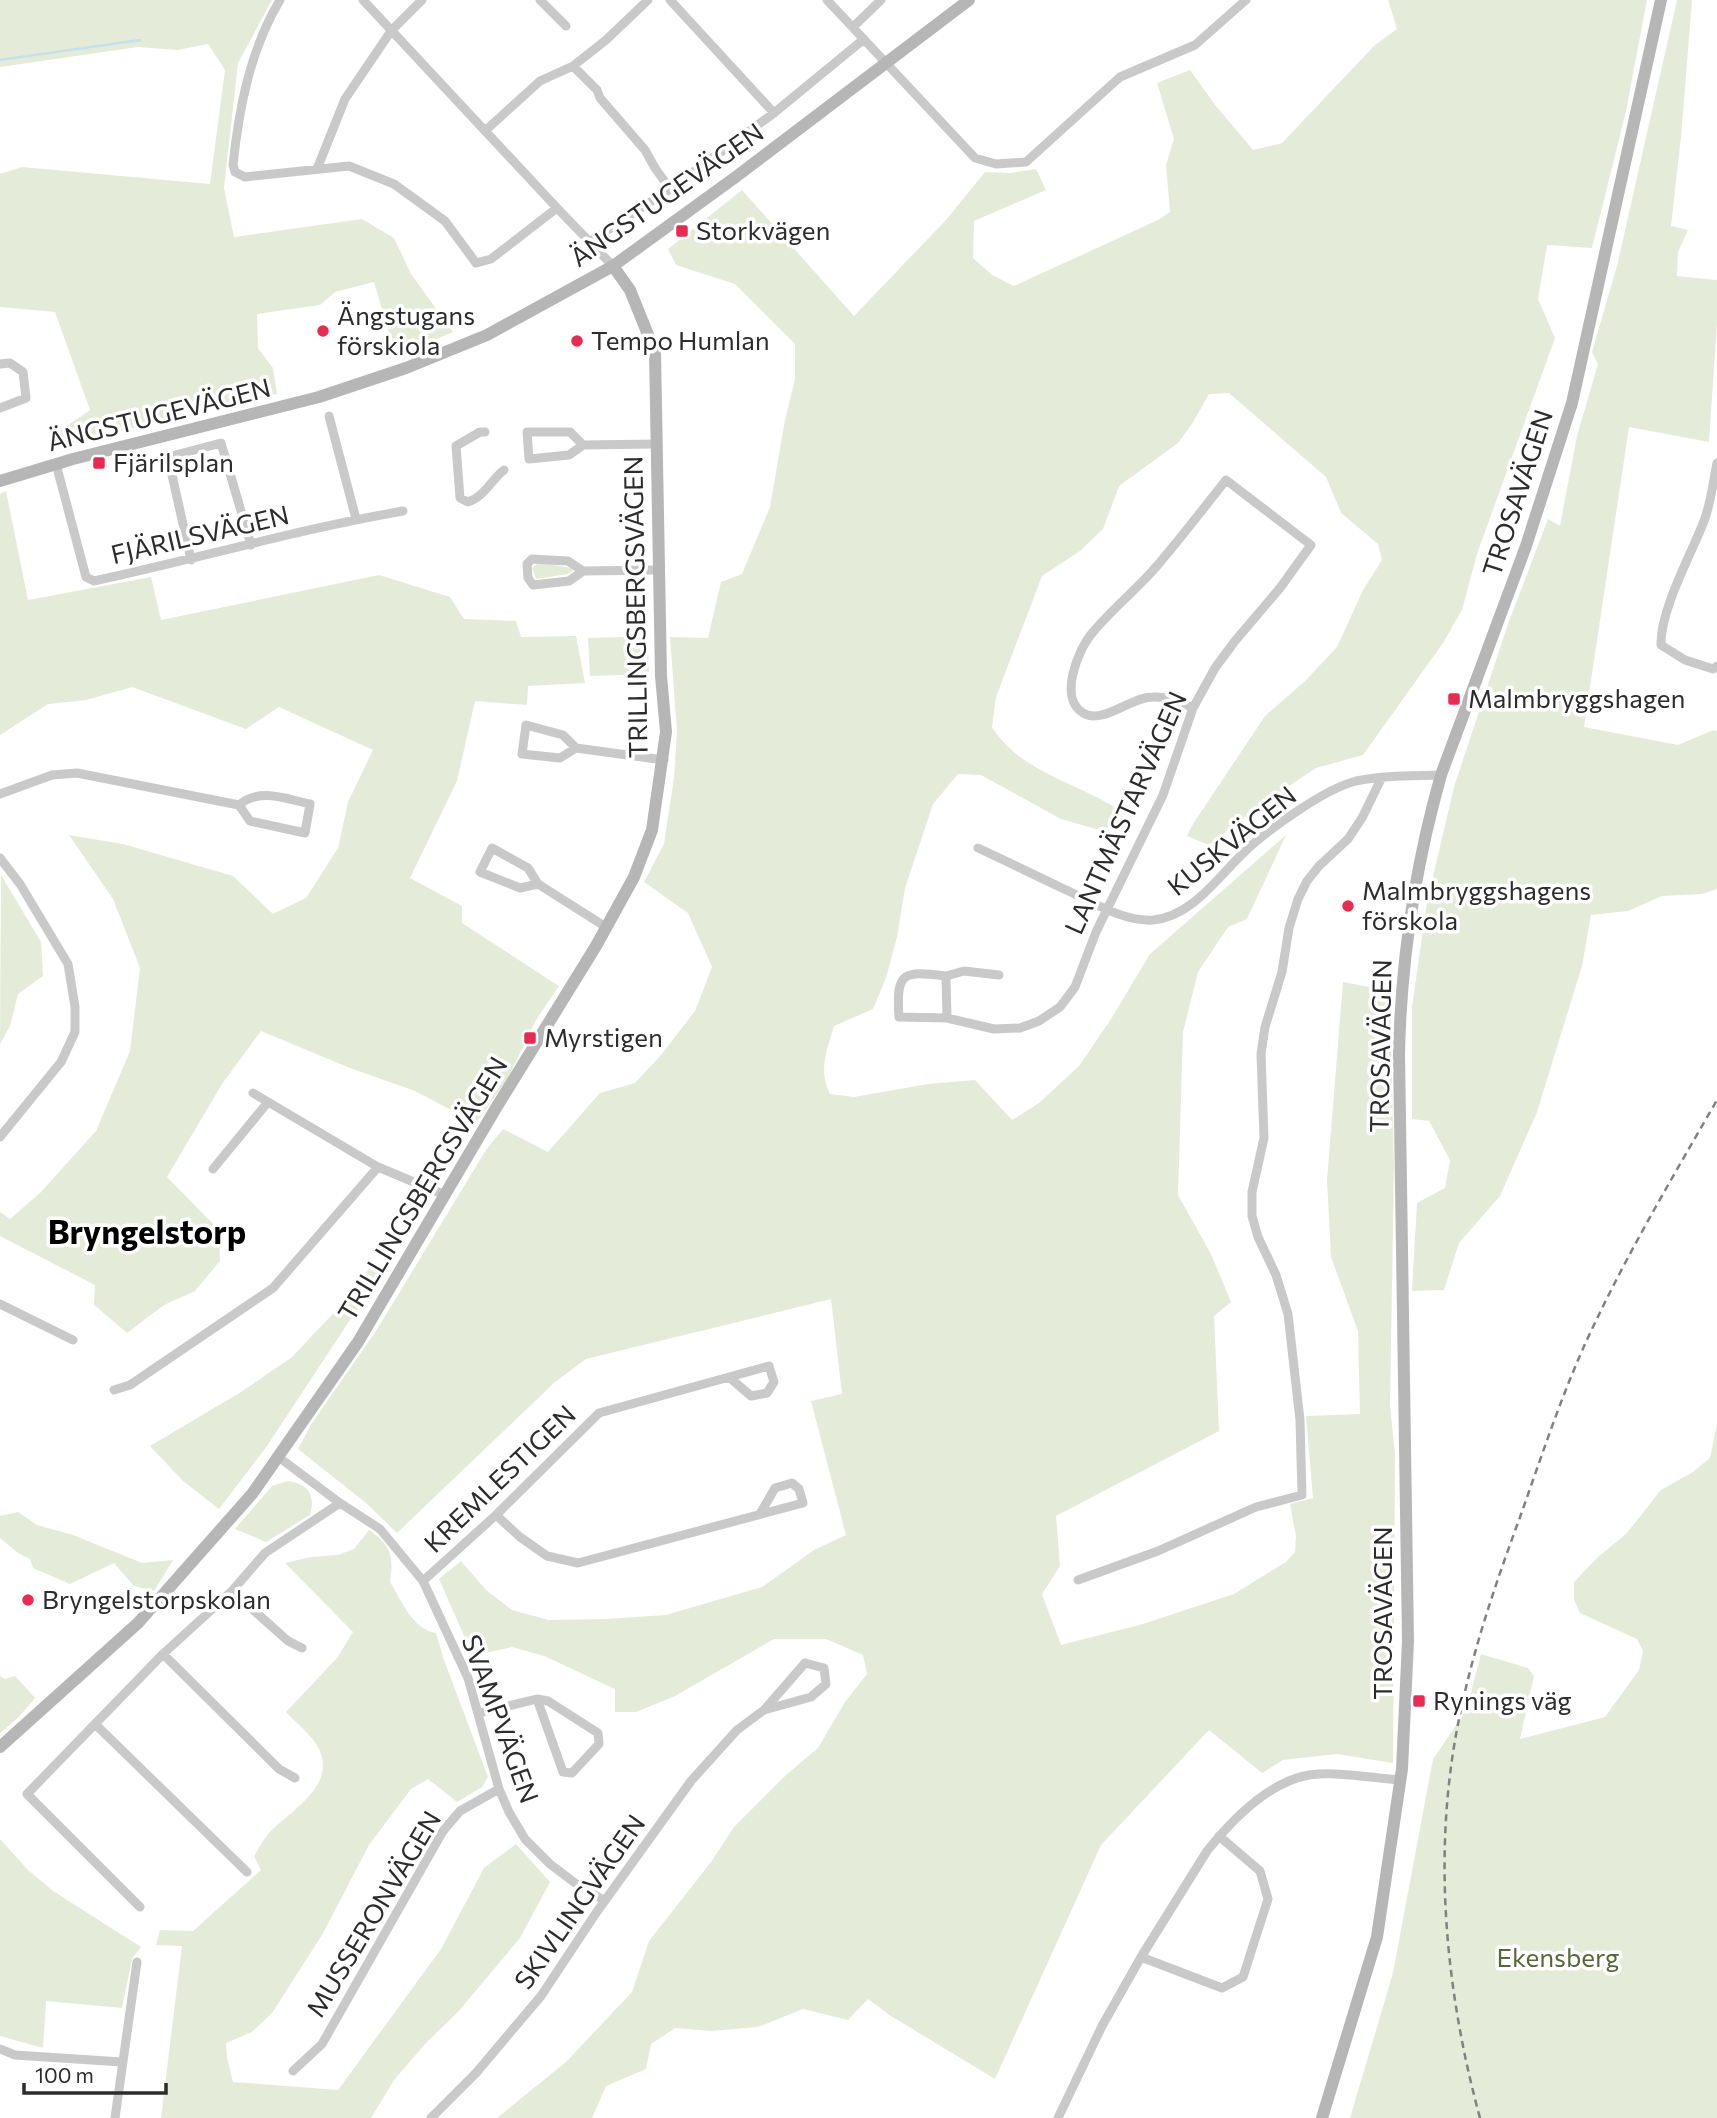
<svg xmlns="http://www.w3.org/2000/svg" width="1717" height="2118" viewBox="0 0 1717 2118" font-family="Commissioner,sans-serif">
	<style>
		.green { fill: #e5ebd9 }
		.lines { fill: none; stroke-linecap: round; stroke-linejoin: round }
		.stream { stroke: #c5e1eb; stroke-width: 2.5 }
		.street { stroke: #c9c9c9; stroke-width: 9 }
		.secondary { stroke: #b6b6b6; stroke-width: 12 }
		.rail { stroke: #818181; stroke-width: 2.5; stroke-dasharray: 7 5; stroke-linecap: butt }
		.poi-dot { fill: #e72b52; stroke: #fff; stroke-width: 2.5 }
		.labels { text-anchor: middle; stroke-width: 7; stroke-linejoin: round; paint-order: stroke }
		.street-label { font-size: 26px; fill: #2c2c2c; stroke: #fff }
		.poi-label { font-size: 26px; fill: #2c2c2c; stroke: #fff; text-anchor: start }
		.park-label { font-size: 26px; fill: #56683a; stroke: #fff }
		.district-label { font-size: 33px; font-weight: bold; fill: #000; stroke: #fff }
	</style>
	<rect width="100%" height="100%" fill="#fff"/>
	<!-- green -->
	<path class="green" d="M0,0H272L238,63L224,188L234,237L362,219L394,238L411,274L453,332L396,356L374,282L335,292L320,305L257,314L258,348L273,368L277,394L50,448L58,432L90,410L55,312L0,307V174L22,167L210,184L225,70L208,44L177,50L138,47L0,67Z
		M1388,0H1647L1626,111L1592,248L1547,245L1538,299L1555,338L1477,554L1462,610L1443,643L1363,755L1316,768L1259,806L1209,845L1187,836L1193,824L1265,716L1305,681L1337,647L1363,590L1382,560L1378,544L1341,513L1326,477L1229,393L1209,394L1192,424L1178,443L1119,486L1103,529L1080,551L1042,576L996,697L992,727C1023,775 1077,781 1122,812L1120,826L1096,829L1061,819L981,775L958,774L933,804L905,888L897,937L886,978L873,1009L834,1026C827,1050 818,1071 830,1094L854,1097L928,1084L975,1080L1012,1120L1039,1103L1079,1066L1111,1019L1150,954L1286,835L1247,919L1228,927L1198,972L1183,1032L1178,1195L1211,1254L1231,1302L1214,1316L1219,1431L1056,1516L1060,1566L1042,1594L1061,1645L1143,1624L1234,1594L1286,1562L1295,1552L1296,1536L1290,1504L1313,1498L1306,1416L1360,1414L1358,1331L1331,1257L1327,1180L1343,982L1390,991L1394,1168L1390,1405L1395,1454L1393,1763L1337,1754L1283,1760L1262,1773L1209,1730L1101,1845L995,2079L891,2016L868,1999L848,2020L803,2009L758,2027L711,2031L675,2028L651,2044L646,2069L606,2086L592,2118H497L566,2062L632,1992L649,1941L711,1862L734,1827L786,1775L818,1748L845,1702L867,1674L863,1655L826,1639H774L675,1696L636,1712H615V1689L544,1656L512,1647L473,1656L439,1579L461,1561L486,1590L512,1610L549,1620L607,1619L666,1615L762,1587L814,1550L846,1535L811,1401L842,1394L831,1299L586,1359L555,1382L397,1533L366,1503L298,1449L312,1423L376,1331L486,1150L503,1129L548,1152L600,1093L635,1083L661,1055L695,1011L712,967L688,913L644,882L664,844L674,778L677,731L670,637L708,638L721,582L742,574L770,507L785,420L795,379V344L735,284L676,265L668,249L742,190L854,316L946,220L985,172L1010,173L1036,169L1046,190L974,221L973,258L992,275L1014,286L1158,220L1170,212L1166,165L1174,139L1157,83L1190,70L1216,106L1253,150L1282,143L1374,46L1397,29Z
		M1677,0H1692L1681,137L1671,226L1688,230L1678,252L1677,276L1717,280V323L1709,442L1629,427L1584,727L1678,745L1713,730L1717,731V889L1702,894L1662,896L1628,911L1591,915L1582,966L1537,1112L1500,1196L1459,1243L1444,1290L1412,1291L1417,1203L1445,1188L1450,1160L1429,1121L1412,1119V1007L1427,902L1454,787L1508,624L1548,519L1560,526L1577,436L1598,364L1592,352L1617,266Z
		M6,491L28,600L151,577L161,620L379,575L450,597L464,619L516,621L521,637L576,636L585,683L528,686L527,705L475,701L457,781L410,878L462,906V923L559,986L536,1020L508,1078L476,1123L415,1091L350,1068L261,1031L222,1084L167,1177L219,1230L220,1261L195,1291L164,1305L127,1333L94,1305L95,1285L0,1236V1212L10,1219L40,1193L96,1131L130,1051L140,968L113,899L69,835L123,844L233,876L273,914L306,898L338,848L348,802L373,750L279,707L246,729L132,687L86,700L48,704L0,735V494Z
		M539,562L571,568L573,571L568,574L536,579L532,568Z
		M648,636L649,674L590,676L588,638Z
		M1,875L41,942L43,976L18,994L10,1026L0,1044Z
		M378,1263L382,1266L379,1276L267,1446L219,1509L183,1481L150,1446L241,1392L292,1357L343,1303L369,1269Z
		M1717,1424V2118H1350L1393,1973L1433,1759L1466,1711L1481,1654L1528,1668L1534,1676L1520,1739L1605,1717L1639,1670L1643,1651L1637,1639L1580,1613L1574,1600V1582L1598,1557L1626,1534L1661,1490L1693,1472L1710,1458Z
		M288,1481C308,1484 316,1495 310,1515L266,1542L235,1529L272,1486Z
		M18,1512L37,1525L73,1535L142,1563L173,1560L154,1591L134,1586L114,1563L70,1584L33,1568L30,1559L18,1553L0,1538V1516Z
		M369,1530C391,1545 394,1556 390,1582C402,1601 412,1629 436,1633L444,1660L488,1777L482,1787L457,1802L428,1779L411,1789L369,1845L322,1935L272,2013L252,2032L226,2043L227,2058L233,2082L338,2090L441,1949L484,1868L516,1844L550,1882L520,1938L458,2012L427,2042L394,2080L371,2118H161L182,1946L156,1945L160,1930L193,1931L261,1870L254,1856C260,1847 265,1836 273,1829C294,1809 336,1784 319,1749C313,1736 296,1723 286,1712L337,1658L353,1632L285,1563L311,1557L338,1555L354,1549Z
		M0,1676L5,1679L15,1676L35,1698L18,1718L0,1733Z
		M0,1839L27,1869L53,1891L141,1947L132,1959L122,2008L46,2001L43,2048L0,2036Z"/>
	<g class="lines">
		<!-- stream -->
		<path class="stream" d="M0,60L140,40"/>
		<!-- street -->
		<path class="street" d="M280,0C250,50 239,108 233,165L235,172L245,177L349,166L394,184L445,221L476,263L491,259L557,208
			M363,0L557,208L613,266
			M540,0L566,26
			M670,0L774,113
			M827,0L975,158L996,164L1026,162L1120,77L1195,45L1246,0
			M853,27L881,0
			M573,66L597,90L600,98L645,150L655,168L670,189
			M486,130L540,81L573,66L606,40L648,0
			M317,169L345,99L391,31L422,0
			M591,241L670,189L774,113L864,39
			M0,364L10,363L23,372L26,398L0,408
			M329,416L356,519
			M485,432H480L456,446L460,498L468,502C484,497 491,480 504,470
			M583,445L570,432H527L529,459L569,455L583,445L656,444
			M1717,463C1713,482 1711,503 1704,521C1691,555 1660,610 1661,645L1685,660L1713,669L1717,666
			M56,464L86,577L94,581C197,559 299,529 403,511
			M191,560L168,457L221,443L251,545
			M583,571L568,561L532,559L527,564L528,578L533,585L569,581L583,571L659,570
			M576,748L563,735L526,725L522,754L560,758L576,748L664,760
			M0,794L52,775L77,773L239,805L250,821L305,833L310,804C286,799 260,787 239,805
			M978,848C1006,861 1035,875 1064,889C1091,901 1123,922 1153,920C1196,916 1222,870 1253,844C1277,824 1325,789 1356,781C1384,775 1412,776 1441,775
			M0,858L20,884L68,964L75,1007V1032L61,1062L0,1137
			M538,884L528,868L492,848L480,872L520,888L538,884L606,927
			M946,976L964,971L999,975
			M947,1018L946,976C903,971 896,971 899,1017L947,1018L994,1029L1020,1028L1039,1021L1060,1007L1075,987L1096,932L1163,795L1193,708L1215,668L1235,641L1280,588L1311,545L1226,480C1203,509 1180,539 1156,567C1136,590 1112,609 1093,632C1078,649 1058,698 1083,713C1103,725 1130,697 1153,697C1168,696 1180,702 1193,708
			M253,1093L378,1167L445,1195
			M213,1169L268,1102
			M0,1304L73,1340
			M114,1390L130,1385L273,1288L378,1167
			M277,1456L340,1503L380,1529L423,1581L468,1678L499,1789L509,1812L525,1839L550,1864L575,1883L605,1901
			M496,1515L520,1537L547,1556L578,1563L803,1503L799,1489L792,1483L775,1488L760,1514
			M1078,1580L1158,1551L1256,1507L1302,1495L1300,1420L1288,1314L1276,1275L1258,1237L1252,1216V1192L1264,1138L1261,1054L1265,1027L1282,972L1289,928L1298,899L1307,881L1319,866L1348,839L1362,818L1382,777
			M423,1581L496,1515L599,1413L769,1366L774,1382L767,1393L751,1396L729,1377
			M232,1591L288,1641L302,1648
			M163,1654L279,1769L295,1778
			M479,1713L537,1699L548,1701L598,1733L599,1744L572,1773L563,1772L537,1699
			M95,1724L247,1872
			M140,1907L27,1794L163,1654L232,1591L265,1553L340,1503
			M1141,1957L1222,1988L1243,1977L1268,1899L1260,1871L1219,1836
			M0,2049L15,2055L122,2062
			M293,2071L322,2044L443,1831L460,1811L499,1789
			M115,2118L137,1962
			M431,2118L476,2073L541,1996L596,1913L691,1781L737,1730L764,1710L805,1663L824,1668L826,1684L811,1697L764,1710
			M1058,2118L1102,2026L1141,1957L1207,1851C1231,1821 1268,1782 1309,1775C1338,1771 1371,1778 1401,1780"/>
		<!-- secondary -->
		<path class="secondary" d="M0,481L73,459L319,397L406,368L487,335L613,266L737,176L969,0
			M0,1747L138,1623L252,1494L358,1342L496,1108L596,946L634,877L652,830L666,732L661,676L655,352L630,290L613,266
			M1322,2118L1377,1937L1402,1769L1408,1641L1399,1054C1401,960 1415,867 1441,775L1526,546L1572,403L1661,0"/>
		<!-- rail -->
		<path class="rail" d="M1480,2118C1450,2008 1436,1889 1450,1775C1460,1689 1489,1601 1519,1520C1540,1461 1560,1399 1586,1342C1624,1259 1671,1180 1717,1100"/>
	</g>
	<!-- markers -->
	<g class="poi-dot">
		<rect x="675" y="224" width="14" height="14" rx="3.5"/>
		<circle cx="323" cy="331" r="7"/>
		<circle cx="577" cy="341" r="7"/>
		<rect x="92" y="456" width="14" height="14" rx="3.5"/>
		<rect x="1447" y="692" width="14" height="14" rx="3.5"/>
		<circle cx="1348" cy="906" r="7"/>
		<rect x="523" y="1031" width="14" height="14" rx="3.5"/>
		<circle cx="28" cy="1600" r="7"/>
		<rect x="1412" y="1694" width="14" height="14" rx="3.5"/>
	</g>
	<g class="labels">
		<!-- street labels -->
		<g class="street-label">
			<text transform="translate(667 195) rotate(-35)" y="9">ÄNGSTUGEVÄGEN</text>
			<text transform="translate(159 415) rotate(-14)" y="9">ÄNGSTUGEVÄGEN</text>
			<text transform="translate(1518 493) rotate(-72)" y="9">TROSAVÄGEN</text>
			<text transform="translate(200 535) rotate(-13)" y="9">FJÄRILSVÄGEN</text>
			<text transform="translate(636 607) rotate(-91)" y="9">TRILLINGSBERGSVÄGEN</text>
			<text transform="translate(1126 813) rotate(-66)" y="9">LANTMÄSTARVÄGEN</text>
			<text transform="translate(1232 841) rotate(-39)" y="9">KUSKVÄGEN</text>
			<text transform="translate(1381 1046) rotate(-89)" y="9">TROSAVÄGEN</text>
			<text transform="translate(423 1189) rotate(-59)" y="9">TRILLINGSBERGSVÄGEN</text>
			<text transform="translate(500 1479) rotate(-44)" y="9">KREMLESTIGEN</text>
			<text transform="translate(1383 1613) rotate(-90)" y="9">TROSAVÄGEN</text>
			<text transform="translate(500 1719) rotate(70)" y="9">SVAMPVÄGEN</text>
			<text transform="translate(580 1902) rotate(-55)" y="9">SKIVLINGVÄGEN</text>
			<text transform="translate(374 1914) rotate(-59)" y="9">MUSSERONVÄGEN</text>
		</g>
		<!-- poi labels -->
		<g class="poi-label">
			<text x="696" y="240">Storkvägen</text>
			<text x="337" y="325">Ängstugans<tspan x="337" dy="30">förskiola</tspan></text>
			<text x="591" y="350">Tempo Humlan</text>
			<text x="113" y="472">Fjärilsplan</text>
			<text x="1468" y="708">Malmbryggshagen</text>
			<text x="1362" y="900">Malmbryggshagens<tspan x="1362" dy="30">förskola</tspan></text>
			<text x="544" y="1047">Myrstigen</text>
			<text x="42" y="1609">Bryngelstorpskolan</text>
			<text x="1433" y="1710">Rynings väg</text>
		</g>
		<!-- park labels -->
		<g class="park-label">
			<text x="1558" y="1967">Ekensberg</text>
		</g>
		<!-- district labels -->
		<g class="district-label">
			<text x="147" y="1244">Bryngelstorp</text>
		</g>
	</g>
	<!-- scale -->
	<path d="M24 2083v10h142v-10" fill="none" stroke="#2c2c2c" stroke-width="3.5"/>
	<text x="35" y="2083" font-size="21" fill="#2c2c2c" stroke="#ffffff" stroke-width="5" paint-order="stroke">100 m</text>
</svg>
